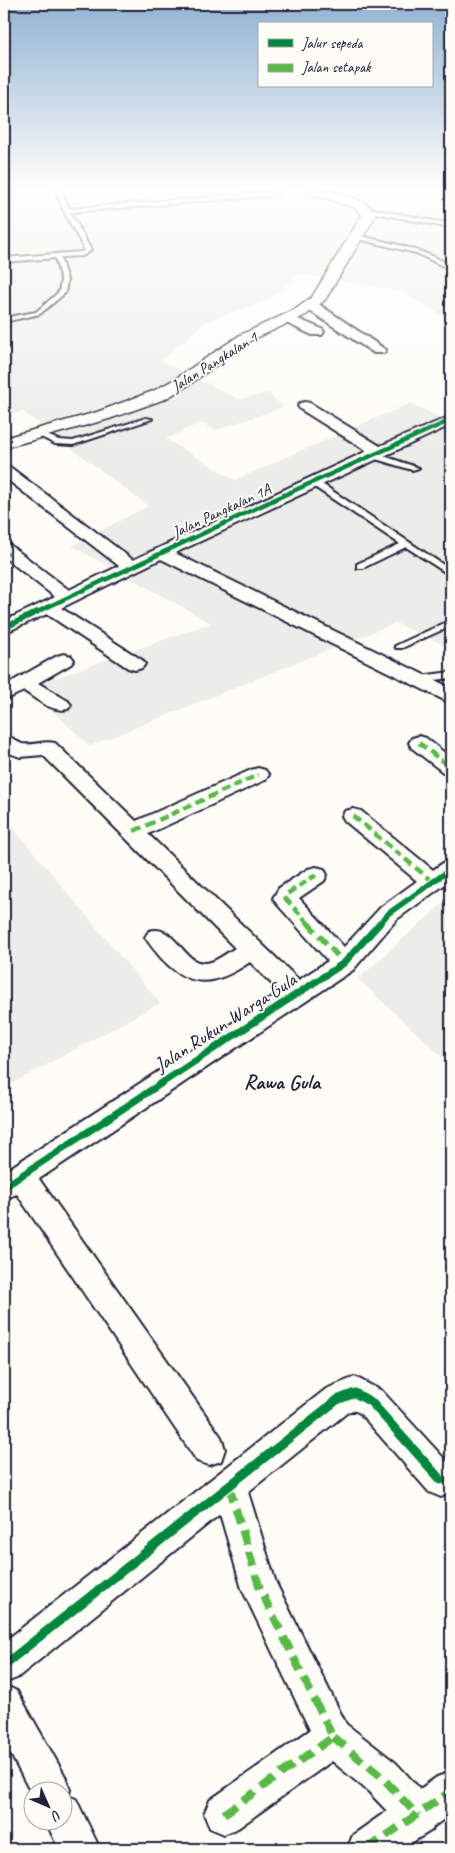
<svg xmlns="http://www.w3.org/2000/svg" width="455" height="1853" viewBox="0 0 455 1853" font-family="Caveat,sans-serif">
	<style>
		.built { fill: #ecece9 }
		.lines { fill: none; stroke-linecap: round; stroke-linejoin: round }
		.lane-casing { stroke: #22223b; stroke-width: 4 }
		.street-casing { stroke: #22223b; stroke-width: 4 }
		.secondary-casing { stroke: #22223b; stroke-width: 3 }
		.lane { fill: #fdfcf7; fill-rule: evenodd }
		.street { fill: #fdfcf7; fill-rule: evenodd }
		.secondary { fill: #fdfcf7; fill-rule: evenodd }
		.quiet-far3 { stroke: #58b947; stroke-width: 3; stroke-dasharray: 7 3; stroke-linecap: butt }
		.quiet-far2 { stroke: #58b947; stroke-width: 4.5; stroke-dasharray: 9 4.5; stroke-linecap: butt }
		.quiet-far1 { stroke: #58b947; stroke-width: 5.5; stroke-dasharray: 11 5.5; stroke-linecap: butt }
		.quiet { stroke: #58b947; stroke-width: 8; stroke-dasharray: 15 8; stroke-linecap: butt }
		.cycleway-far3-casing { stroke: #fdfcf7; stroke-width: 6 }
		.cycleway-far2-casing { stroke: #fdfcf7; stroke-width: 8 }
		.cycleway-far1-casing { stroke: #fdfcf7; stroke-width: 10 }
		.cycleway-casing { stroke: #fdfcf7; stroke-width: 12 }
		.cycleway-far3 { stroke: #00873e; stroke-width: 4.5 }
		.cycleway-far2 { stroke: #00873e; stroke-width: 5.5 }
		.cycleway-far1 { stroke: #00873e; stroke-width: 7 }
		.cycleway { stroke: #00873e; stroke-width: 9 }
		.labels { text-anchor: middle; stroke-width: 4; stroke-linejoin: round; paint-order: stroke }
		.far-street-label { font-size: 16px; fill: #22223b; stroke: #fdfcf7 }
		.street-label { font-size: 20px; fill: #22223b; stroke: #fdfcf7 }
		.neighbourhood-label { font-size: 21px; font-weight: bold; fill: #22223b; stroke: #fdfcf7 }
	</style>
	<rect width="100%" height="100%" fill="#fdfcf7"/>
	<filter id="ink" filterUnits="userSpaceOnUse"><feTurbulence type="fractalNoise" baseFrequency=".02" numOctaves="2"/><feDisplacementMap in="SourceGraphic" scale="10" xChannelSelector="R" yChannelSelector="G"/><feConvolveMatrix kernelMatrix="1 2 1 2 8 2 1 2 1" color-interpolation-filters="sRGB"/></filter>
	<g filter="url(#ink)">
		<!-- built -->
		<path class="built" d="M4,189H451V321L401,291L299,274L270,299L205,322L161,361L239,399L268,393L284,407L216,430L200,423L166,439L235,480L410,403L451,423V648L395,623L90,746L27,688L211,623L72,546L148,506L23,412L4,415Z
			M4,817L160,1003L4,1088Z
			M451,896V1065L358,979Z"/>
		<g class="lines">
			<defs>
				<path id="lane" d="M55,189H61L69,209L269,192H273L274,189H280L277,194L269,196L70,212L91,250L83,256L60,257L67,280L65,293L40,314L4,322V318L36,312L59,292L61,280L55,258L4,262V258L81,252L85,250L66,216Z
					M367,208L451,224V228L365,211Z
					M356,235C389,243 422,248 451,266V270L416,253L354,238Z
					M146,418L152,419L73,445L55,444L33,433L37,431L59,440L73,441Z
					M369,453H375L419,468L412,470L369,457Z
					M310,480H316L451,570V576L406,547L363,568H357V564L400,544L310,484Z
					M451,620V626L402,648H396L395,646Z
					M451,672V678L420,682L415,679L420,676Z"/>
				<path id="street" d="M312,302L317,303L386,350L384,353H374L307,309L306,306Z
					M289,315L322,329L324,332L322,335H312L284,322L282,319Z
					M305,402L310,403L380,446L451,416V425L175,553L451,688V702L444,700L161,559L61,608L142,660L145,664L142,668L135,670L128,668L47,614L4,633V621L55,597L4,557V544L10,545L69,590L119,566L4,477V465L10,467L133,560L367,451L300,409L298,406L300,403Z
					M64,654L71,656L74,660L71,664L38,683L68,701L71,705L68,709C52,713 37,699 24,691L4,700V686L57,656Z
					M4,734C11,736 16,742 22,744C33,746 44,740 55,743L136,821L251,770L258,768L265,770L269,775L265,780L148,834L299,980L328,961L277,904L273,898L279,888L308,869L316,867L324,869L327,875L324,881L299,898L344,947L381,907L417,881L345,821L342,816L345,811L353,809L361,811L433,870L443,863L451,861V880L397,919L353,970L39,1179L221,1437L225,1449L221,1461L209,1465L197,1461L17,1194L4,1199V1172L280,992L250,962C217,984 192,991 162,959C156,952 150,945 145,937L149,931C177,922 184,971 211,962C220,959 228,952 235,948L43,755L20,757L4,751Z
					M419,736L426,738L451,758V775L444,773L412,748L409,743L412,738Z
					M355,1377L382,1391L451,1466V1492L441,1497L429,1492L360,1413L353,1410L348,1412L248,1492L276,1583L346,1724L396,1763L420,1789L437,1777L451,1772V1814L433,1827L432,1830L401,1849H347L353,1835L387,1811L368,1791L332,1761L238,1828L224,1834L210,1828L204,1814L210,1800L310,1730L242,1589L220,1514L17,1678L4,1683V1642L326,1389Z
					M4,1685L17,1691L65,1776L70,1790L68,1796L76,1799L100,1849H59L45,1820H62V1790H32V1795L4,1741Z"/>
				<path id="secondary" d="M304,189C323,189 367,195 376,215L325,300L306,315L250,341L187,386L165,399L109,419L4,448V438L97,412L153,391L175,379L240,335L296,309L312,297L362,215L355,208L306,192Z"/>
			</defs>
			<!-- lane casing -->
			<use href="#lane" class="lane-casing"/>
			<!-- street casing -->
			<use href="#street" class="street-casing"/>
			<!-- secondary casing -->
			<use href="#secondary" class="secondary-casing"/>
			<!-- lane -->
			<use href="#lane" class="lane"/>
			<!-- street -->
			<use href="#street" class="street"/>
			<!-- secondary -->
			<use href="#secondary" class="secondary"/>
			<!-- quiet-far3 -->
			<path class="quiet-far3" d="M4,556L9,553"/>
			<!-- quiet-far2 -->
			<path class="quiet-far2" d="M419,743L451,768
				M353,816L433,882
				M134,831L258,775
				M309,924L285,898L287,894L316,875"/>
			<!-- quiet-far1 -->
			<path class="quiet-far1" d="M308,923L344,963"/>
			<!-- quiet -->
			<path class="quiet" d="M333,1737L382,1777L418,1816
				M224,1814L333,1737L260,1589L229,1486
				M367,1849L451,1791"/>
			<defs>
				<path id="cycleway-far3" d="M35,613L282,496L451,420"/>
				<path id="cycleway-far2" d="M4,628L37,612
					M379,924L389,913L451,869"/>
				<path id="cycleway-far1" d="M4,1187L344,963L380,923"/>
				<path id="cycleway" d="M4,1665L337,1400L355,1393L371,1402L441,1480"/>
			</defs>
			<!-- cycleway-far3 casing -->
			<use href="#cycleway-far3" class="cycleway-far3-casing"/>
			<!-- cycleway-far2 casing -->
			<use href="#cycleway-far2" class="cycleway-far2-casing"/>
			<!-- cycleway-far1 casing -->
			<use href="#cycleway-far1" class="cycleway-far1-casing"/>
			<!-- cycleway casing -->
			<use href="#cycleway" class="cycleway-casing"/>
			<!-- cycleway-far3 -->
			<use href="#cycleway-far3" class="cycleway-far3"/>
			<!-- cycleway-far2 -->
			<use href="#cycleway-far2" class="cycleway-far2"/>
			<!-- cycleway-far1 -->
			<use href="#cycleway-far1" class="cycleway-far1"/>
			<!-- cycleway -->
			<use href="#cycleway" class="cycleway"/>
		</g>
	</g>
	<!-- sky -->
	<linearGradient id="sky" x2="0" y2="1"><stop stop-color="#92b3d4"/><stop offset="0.42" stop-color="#fefefb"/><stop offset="1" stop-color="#fefefb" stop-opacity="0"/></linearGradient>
	<rect width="455" height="448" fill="url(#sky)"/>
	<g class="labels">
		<!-- far-street labels -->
		<g class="far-street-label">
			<text transform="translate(214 361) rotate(-32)" y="6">Jalan Pangkalan 1</text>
			<text transform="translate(221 510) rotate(-25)" y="6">Jalan Pangkalan 1A</text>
		</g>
		<!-- street labels -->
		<g class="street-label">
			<text transform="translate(225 1022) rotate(-33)" y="7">Jalan Rukun Warga Gula</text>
		</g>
		<!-- neighbourhood labels -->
		<g class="neighbourhood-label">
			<text x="282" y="1089">Rawa Gula</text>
		</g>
	</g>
	<!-- margin -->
	<rect width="455" height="1853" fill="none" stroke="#fdfcf7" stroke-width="20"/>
	<rect x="10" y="10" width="435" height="1833" fill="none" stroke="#22223b" stroke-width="2" filter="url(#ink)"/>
	<!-- legend -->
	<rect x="258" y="22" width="175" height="65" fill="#fdfcf7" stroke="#a5a5ac"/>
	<rect x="268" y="39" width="25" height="8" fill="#00873e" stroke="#a5a5ac"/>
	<text x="302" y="48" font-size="15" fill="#22223b">Jalur sepeda</text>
	<rect x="268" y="64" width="25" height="8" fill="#58b947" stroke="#a5a5ac"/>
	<text x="302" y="72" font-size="15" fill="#22223b">Jalan setapak</text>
	<!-- north arrow -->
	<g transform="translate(48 1806) rotate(135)"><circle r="24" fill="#fdfcf7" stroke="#a5a5ac"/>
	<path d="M0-4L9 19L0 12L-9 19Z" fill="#22223b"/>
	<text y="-8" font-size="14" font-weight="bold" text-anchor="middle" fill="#22223b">U</text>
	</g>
</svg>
